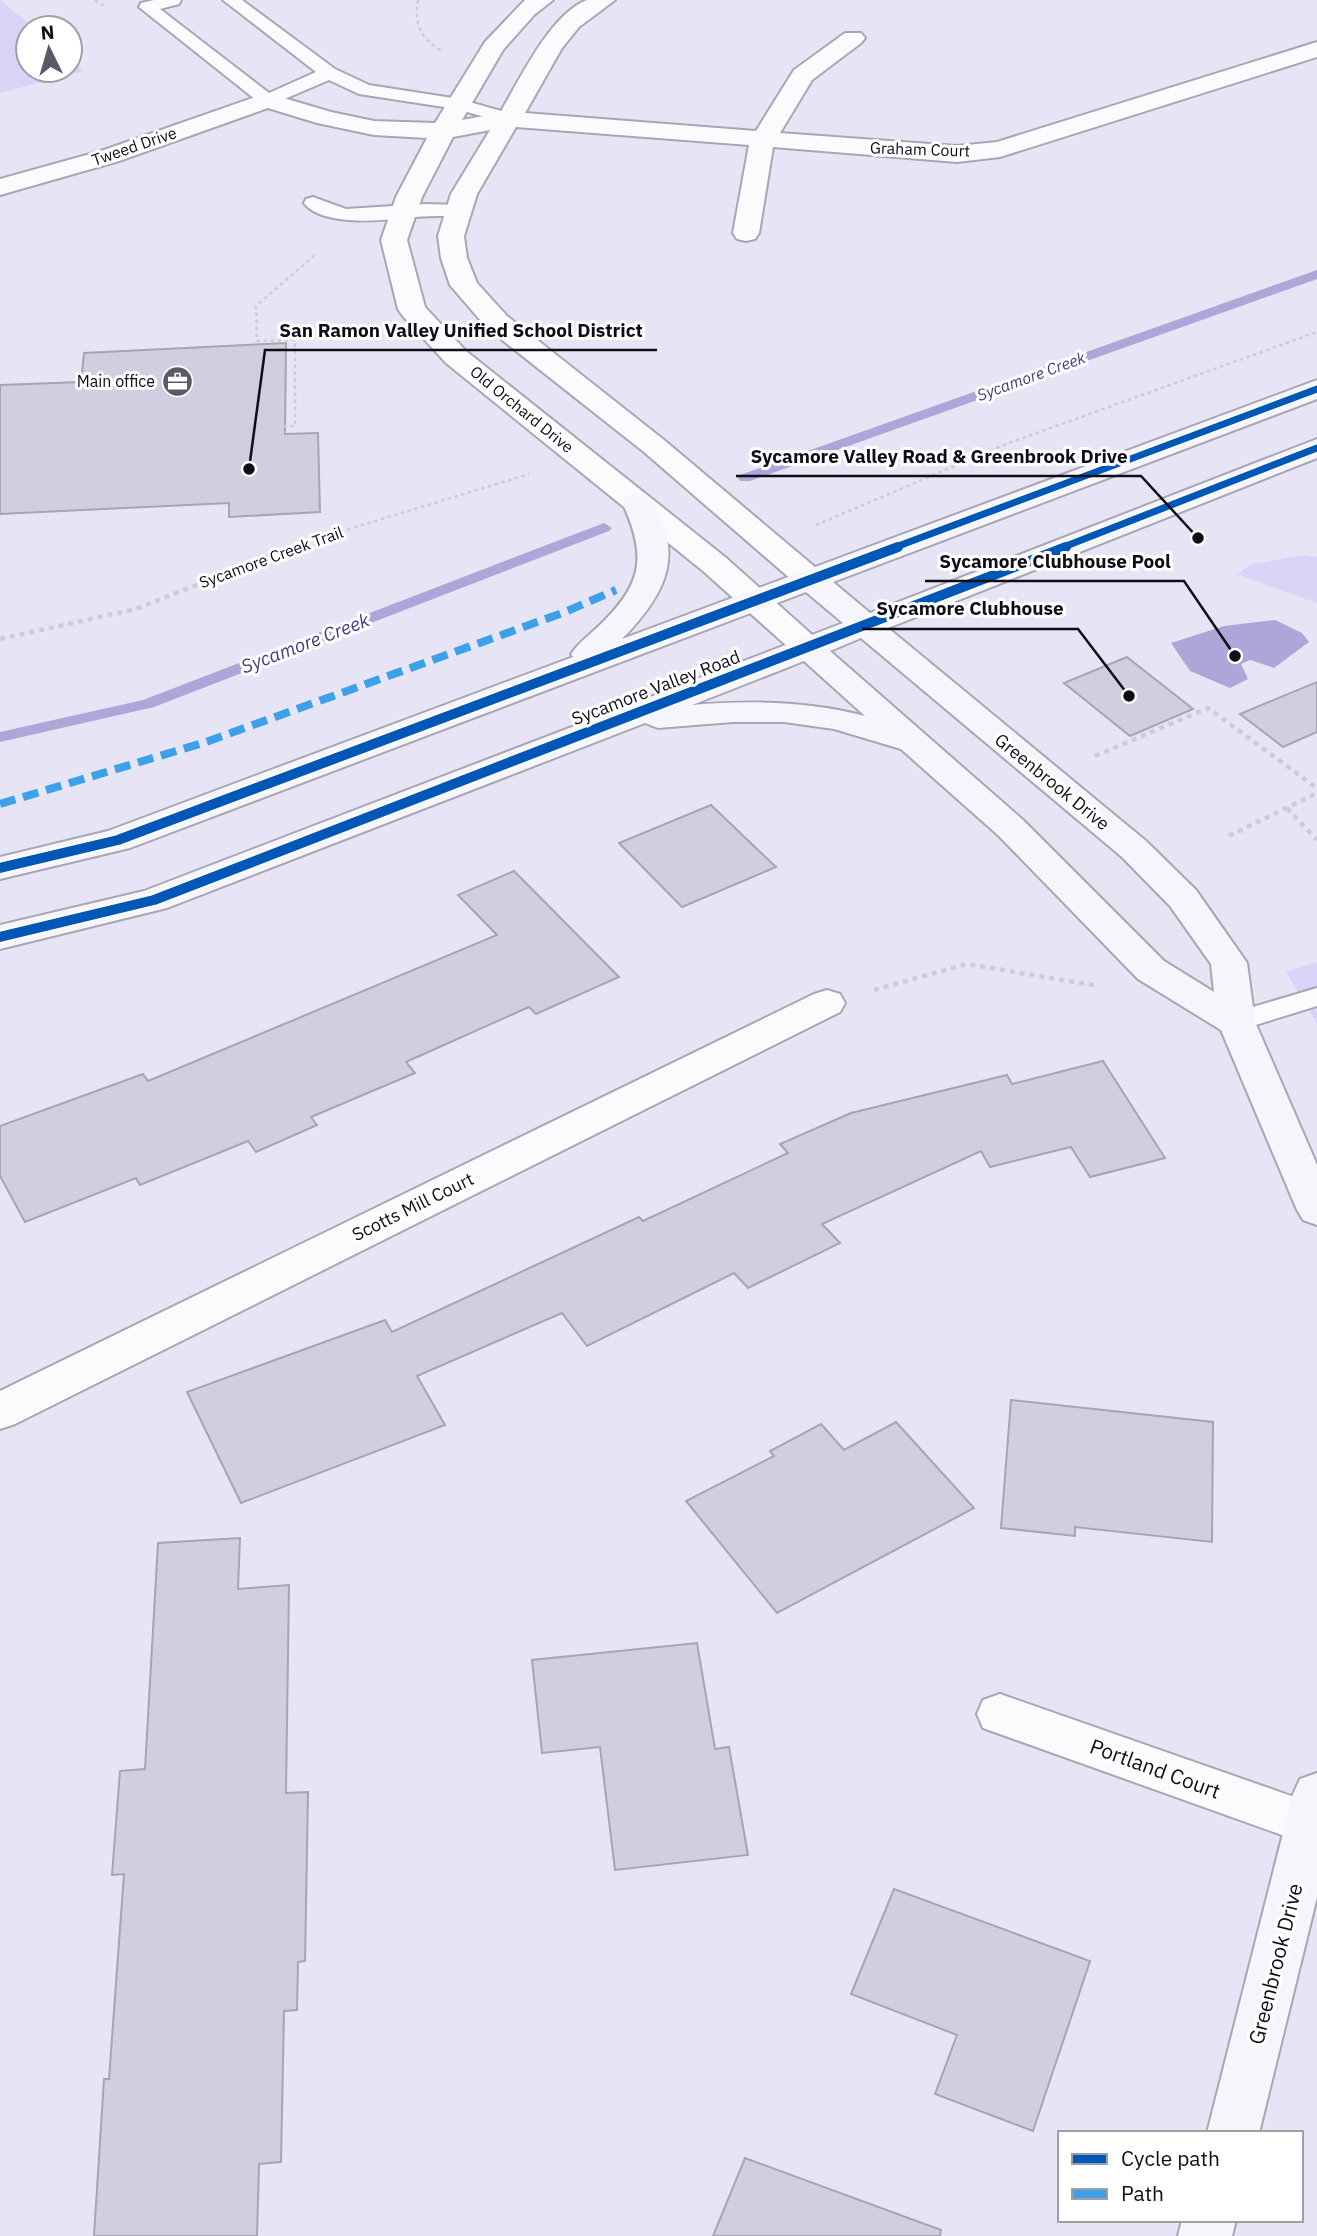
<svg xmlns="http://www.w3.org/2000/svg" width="1317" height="2236" viewBox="0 0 1317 2236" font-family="'IBM Plex Sans',sans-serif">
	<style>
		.green { fill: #d8d3f7 }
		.water { fill: #aea6d8 }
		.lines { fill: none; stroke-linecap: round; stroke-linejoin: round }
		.stream { fill: #aea6d8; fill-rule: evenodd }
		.building { fill: #d1cee2; stroke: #a7a5b1; stroke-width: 2 }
		.lane-casing { stroke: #a8a6b3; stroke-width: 4 }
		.street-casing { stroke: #a8a6b3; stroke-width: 4 }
		.secondary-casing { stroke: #a8a6b3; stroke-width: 4 }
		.path-far1 { stroke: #cdccd0; stroke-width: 2.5; stroke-dasharray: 3.5 3.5; stroke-linecap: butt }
		.path { stroke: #cdccd0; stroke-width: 4.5; stroke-dasharray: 5 5; stroke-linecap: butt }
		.lane { fill: #fbfbfe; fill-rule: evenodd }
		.street { fill: #fbfbfe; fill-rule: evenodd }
		.secondary { fill: #f6f5fb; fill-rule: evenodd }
		.quiet { stroke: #3da1ea; stroke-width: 8; stroke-dasharray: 16 8; stroke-linecap: butt }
		.cycleway-far1-casing { stroke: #fff; stroke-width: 10 }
		.cycleway-casing { stroke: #fff; stroke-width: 14 }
		.cycleway-far1 { stroke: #0057b8; stroke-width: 7 }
		.cycleway { stroke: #0057b8; stroke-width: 10 }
		.labels { text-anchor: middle; stroke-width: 6; stroke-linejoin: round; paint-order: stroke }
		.far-street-label { font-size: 16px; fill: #0f0d17; stroke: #fff }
		.far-water-label { font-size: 16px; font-style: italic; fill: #4a3684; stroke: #fff }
		.far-poi-label { font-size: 16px; fill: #0f0d17; stroke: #fff; text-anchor: end }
		.street-label { font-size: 18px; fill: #0f0d17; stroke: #fff }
		.water-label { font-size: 19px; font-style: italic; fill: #4a3684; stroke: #fff }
		.near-street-label { font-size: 21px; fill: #0f0d17; stroke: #fff }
		.leader { fill: none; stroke: #0f0d17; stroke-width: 2.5 }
		.callout-dot { fill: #0f0d17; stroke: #fff; stroke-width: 2.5 }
		.callout-label { font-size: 19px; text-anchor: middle; font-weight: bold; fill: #0f0d17; stroke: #fff; stroke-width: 6; stroke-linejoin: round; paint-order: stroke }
	</style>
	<rect width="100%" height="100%" fill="#e7e5f5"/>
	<!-- green -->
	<path class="green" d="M0,0L35,28H28V70H70V58L84,71L0,93Z
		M1304,555L1317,557V603L1237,574L1252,564Z
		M1317,962V1024L1286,972Z"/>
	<!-- water -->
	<path class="water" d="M1275,620L1302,633L1309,642L1274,668L1250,660L1241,664L1248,679L1230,688L1190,671L1171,643L1224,626Z"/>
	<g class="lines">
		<!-- stream -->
		<path class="stream" d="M1317,270V279L750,481H740L738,478L740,475Z
			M604,523L612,528L609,531L154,707L0,742V732L143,700Z"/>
	</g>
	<!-- building -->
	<path class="building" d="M286,343L285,434L318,433L320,512L229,517V503L0,514V385L81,382L84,353Z
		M1127,657L1193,709L1130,736L1064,683Z
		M1317,682V732L1283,747L1240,714Z
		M711,805L776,867L682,907L619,843Z
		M514,871L619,977L536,1014L529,1007L406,1062L415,1073L311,1117L317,1125L256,1152L248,1141L140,1185L136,1178L25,1222L0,1176V1126L143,1074L148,1081L497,935L458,895Z
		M1103,1061L1165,1158L1090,1177L1071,1147L990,1167L981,1151L822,1224L840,1243L748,1288L734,1273L587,1346L562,1313L417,1376L445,1425L241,1503L187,1392L385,1320L392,1332L639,1217L643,1221L788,1153L780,1144L851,1113L1007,1075L1012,1084Z
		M1011,1400L1213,1422L1212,1542L1075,1527V1536L1001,1528Z
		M896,1422L974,1508L777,1613L686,1501L774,1456L770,1451L821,1424L844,1450Z
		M240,1538L238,1589L289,1585L286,1793L308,1792L305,1961L298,1962L297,2010L284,2011L281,2162L259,2164L257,2236H94L104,2079H109L124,1874L112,1875L120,1771L145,1769L158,1543Z
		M697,1643L715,1749L729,1747L748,1855L615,1870L600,1747L542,1753L532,1660Z
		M894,1889L1090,1961L1033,2131L935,2094L957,2035L851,1994Z
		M745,2158L941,2230L940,2236H713Z"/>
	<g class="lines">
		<defs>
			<path id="lane" d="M154,0H181L179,4L160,9L269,93L316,72L223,0H242L335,69L369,85L459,99L515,115L518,119L509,124L457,109L359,94L329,80L273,104H261L139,7L141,3Z
				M313,197L346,209L425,204L459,205L468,211C462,219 453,217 443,216C412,215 380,223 349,220C334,219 313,215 304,203L306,199Z
				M1317,988V1006L1236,1031L1226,1029L1222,1022L1226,1015Z"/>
			<path id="street" d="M525,0H553L534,15L503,50L462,120L500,113C519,81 550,14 587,0C594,0 607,0 615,0L579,27L562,48L525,113L756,131L794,70L845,33H861L865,38L861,43L812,80L780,133L957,146L997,142L1317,42V57L1000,157L957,162L773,147L759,233L755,239L746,241L737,239L733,233L749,145L516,127L477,194L464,236L467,258L477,283L507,316L664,440L822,573L827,580L822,587L811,589L800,587L644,452L487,328L450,285L441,258L438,236L451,194L490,130L453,137L422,197L407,240L425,307L466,351L725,557L819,641L824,648L819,655L808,658L797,655L703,571L446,363L402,315L398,309L381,240L396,197L427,138L374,135L317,123L268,108L119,161L0,195V179L101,151L267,93L331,112L374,121L435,123L485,42Z
				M827,990L840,994L845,1003L840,1012L15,1424L0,1429V1391L814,994Z
				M1000,1694L1317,1805V1843L1310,1845L983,1728L977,1714L983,1700Z"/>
			<path id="secondary" d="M1317,380V399L833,582L870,613L1317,439V458L888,628L1146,841L1196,890L1247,963L1255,1022L1317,1165V1225L1303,1220L1297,1210L1221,1030L1138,979L999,836L901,749L834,729L784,722H733L658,728L645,723L167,908L0,949V925L144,891L843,623L806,592L130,848L0,879V857L108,831L573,657L571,654C579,642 591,634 602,623C644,582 646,554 622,502L626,496L637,493L648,496C687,553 666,594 622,639ZM861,638L1122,857L1170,906L1211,964L1214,992L1164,961L1023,820L830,651ZM804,661L865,716C808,701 750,700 692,705Z
				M1317,1773V1897L1259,2133H1207L1293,1794L1300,1779Z
				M1182,2220H1236L1232,2236H1178Z"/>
		</defs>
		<!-- lane casing -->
		<use href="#lane" class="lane-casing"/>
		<!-- street casing -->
		<use href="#street" class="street-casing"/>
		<!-- secondary casing -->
		<use href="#secondary" class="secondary-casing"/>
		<!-- path-far1 -->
		<path class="path-far1" d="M95,0L104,6
			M418,0C414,23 420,39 441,50
			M241,428L295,426V340L257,341L256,306L316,254
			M816,525L1006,444L1317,332
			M287,548L529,474"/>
		<!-- path -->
		<path class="path" d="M0,639L136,609L292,547
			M1095,756L1208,708L1317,788
			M1287,808L1317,840
			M1229,836L1317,793
			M874,990L967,964L1098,986"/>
		<!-- lane -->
		<use href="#lane" class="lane"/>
		<!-- street -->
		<use href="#street" class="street"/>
		<!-- secondary -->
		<use href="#secondary" class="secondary"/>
		<!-- quiet -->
		<path class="quiet" d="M0,804L206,742L565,612L616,590"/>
		<defs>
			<path id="cycleway-far1" d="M893,548L1317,389
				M1061,548L1317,448"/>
			<path id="cycleway" d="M0,868L118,840L898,547
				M0,937L154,900L1066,547"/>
		</defs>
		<!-- cycleway-far1 casing -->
		<use href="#cycleway-far1" class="cycleway-far1-casing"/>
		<!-- cycleway casing -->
		<use href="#cycleway" class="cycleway-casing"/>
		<!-- cycleway-far1 -->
		<use href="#cycleway-far1" class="cycleway-far1"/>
		<!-- cycleway -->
		<use href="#cycleway" class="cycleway"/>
	</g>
	<!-- icons -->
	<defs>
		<symbol id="office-disc" viewBox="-11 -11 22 22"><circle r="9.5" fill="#5b5965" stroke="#fff"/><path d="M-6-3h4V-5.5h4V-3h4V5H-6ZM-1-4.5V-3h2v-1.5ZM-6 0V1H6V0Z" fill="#fff"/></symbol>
	</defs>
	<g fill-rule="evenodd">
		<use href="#office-disc" x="160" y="364" width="35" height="35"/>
	</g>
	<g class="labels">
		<!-- far-street labels -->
		<g class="far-street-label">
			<text transform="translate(134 146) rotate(-19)" y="6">Tweed Drive</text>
			<text transform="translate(920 149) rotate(2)" y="6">Graham Court</text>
			<text transform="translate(522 409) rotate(39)" y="6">Old Orchard Drive</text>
			<text transform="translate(271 557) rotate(-20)" y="6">Sycamore Creek Trail</text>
		</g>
		<!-- far-water labels -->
		<g class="far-water-label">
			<text transform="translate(1031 376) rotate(-20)" y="6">Sycamore Creek</text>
		</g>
		<!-- far-poi labels -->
		<g class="far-poi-label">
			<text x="155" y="387">Main office</text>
		</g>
		<!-- street labels -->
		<g class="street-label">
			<text transform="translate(656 688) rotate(-21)" y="6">Sycamore Valley Road</text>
			<text transform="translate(1052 782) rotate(39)" y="6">Greenbrook Drive</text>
			<text transform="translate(413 1207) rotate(-26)" y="6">Scotts Mill Court</text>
		</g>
		<!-- water labels -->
		<g class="water-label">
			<text transform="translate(305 643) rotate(-21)" y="7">Sycamore Creek</text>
		</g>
		<!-- near-street labels -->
		<g class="near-street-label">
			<text transform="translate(1155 1769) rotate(20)" y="7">Portland Court</text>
			<text transform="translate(1276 1964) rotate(-76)" y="7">Greenbrook Drive</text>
		</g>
	</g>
	<!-- callouts -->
	<path class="leader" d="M249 469L265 350H657M1198 538L1141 476H736M1235 656L1184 581H925M1129 696L1078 629H862"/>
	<g class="callout-dot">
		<circle cx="249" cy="469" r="7"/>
		<circle cx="1198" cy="538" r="7"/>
		<circle cx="1235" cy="656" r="7"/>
		<circle cx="1129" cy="696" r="7"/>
	</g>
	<g class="callout-label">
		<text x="461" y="337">San Ramon Valley Unified School District</text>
		<text x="939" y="463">Sycamore Valley Road &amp; Greenbrook Drive</text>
		<text x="1055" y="568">Sycamore Clubhouse Pool</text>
		<text x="970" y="615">Sycamore Clubhouse</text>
	</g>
	<!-- legend -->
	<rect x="1058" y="2131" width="245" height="91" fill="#ffffff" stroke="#9f9ea2" stroke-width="2"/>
	<rect x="1072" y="2154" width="35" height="10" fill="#0057b8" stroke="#9f9ea2" stroke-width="2"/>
	<text x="1121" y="2166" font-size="21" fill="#0f0d17">Cycle path</text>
	<rect x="1072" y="2189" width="35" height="10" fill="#3da1ea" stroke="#9f9ea2" stroke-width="2"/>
	<text x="1121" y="2201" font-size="21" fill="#0f0d17">Path</text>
	<!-- north arrow -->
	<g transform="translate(49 49) rotate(355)"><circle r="33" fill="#ffffff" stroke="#9f9ea2" stroke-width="2"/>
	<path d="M0-5L12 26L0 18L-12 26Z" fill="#5b5965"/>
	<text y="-10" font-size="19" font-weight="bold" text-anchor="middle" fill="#0f0d17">N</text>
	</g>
</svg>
